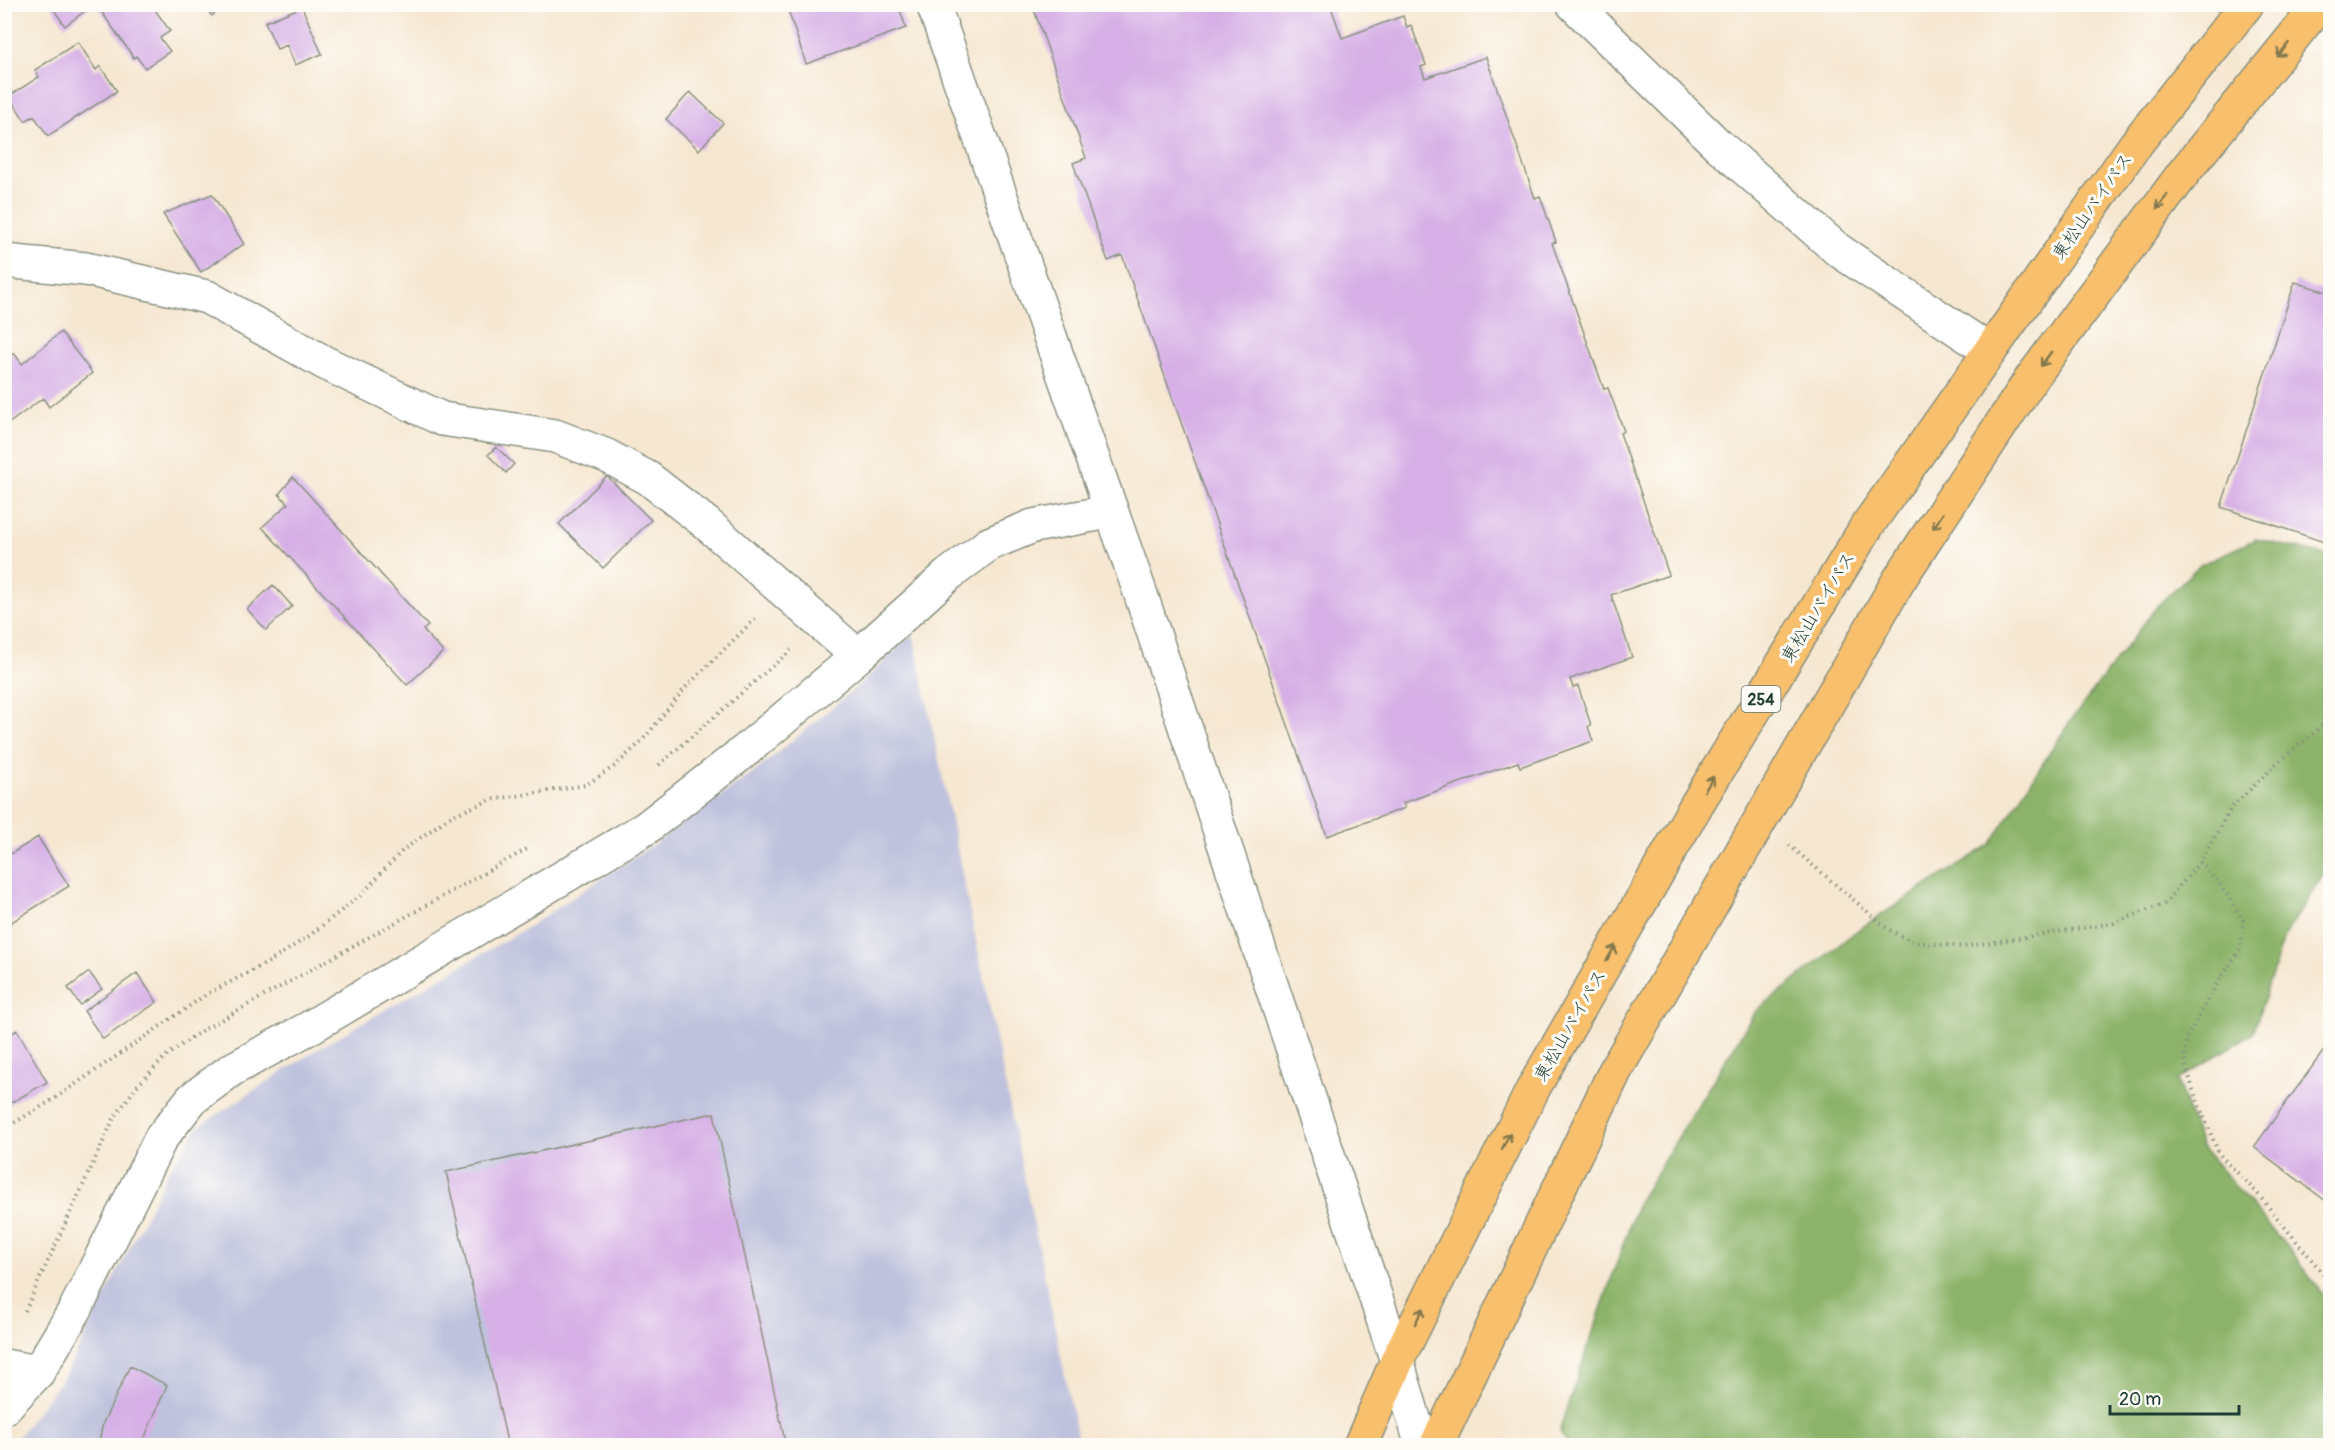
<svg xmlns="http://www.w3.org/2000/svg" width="2335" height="1450" viewBox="0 0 2335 1450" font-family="Pangolin,'Klee One',sans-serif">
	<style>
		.industrial { fill: #bfc2dd }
		.forest { fill: #8cb369; stroke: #56784e; stroke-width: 1.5 }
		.building { fill: #d6afe6 }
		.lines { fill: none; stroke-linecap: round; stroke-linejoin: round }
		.minor-casing { stroke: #8a9282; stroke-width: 36 }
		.tertiary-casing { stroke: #8a9282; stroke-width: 36 }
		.trunk-casing { stroke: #8a9282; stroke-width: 36 }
		.path { stroke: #8a9282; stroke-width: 4; stroke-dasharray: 1.5 4.5; stroke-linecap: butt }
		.minor { stroke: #fff; stroke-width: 33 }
		.tertiary { stroke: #fff; stroke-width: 33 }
		.trunk { stroke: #f8bf6c; stroke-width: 33 }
		.oneway { stroke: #81784d }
		.labels { text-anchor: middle; stroke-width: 6; stroke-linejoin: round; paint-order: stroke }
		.shield { fill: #fdfcf7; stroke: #62766e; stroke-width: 1.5 }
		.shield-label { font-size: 16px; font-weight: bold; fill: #1f3d34 }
		.street-label { font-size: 18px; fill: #1f3d34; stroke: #fdfcf7 }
	</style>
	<rect width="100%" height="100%" fill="#fdfcf7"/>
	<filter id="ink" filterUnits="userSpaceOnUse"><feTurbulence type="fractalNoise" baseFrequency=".0167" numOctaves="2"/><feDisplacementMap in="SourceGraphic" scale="12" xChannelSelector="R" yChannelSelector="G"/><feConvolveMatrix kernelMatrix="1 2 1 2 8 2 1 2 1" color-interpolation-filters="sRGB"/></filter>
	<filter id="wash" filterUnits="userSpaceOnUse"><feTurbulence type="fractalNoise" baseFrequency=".008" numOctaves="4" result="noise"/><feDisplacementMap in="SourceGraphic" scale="24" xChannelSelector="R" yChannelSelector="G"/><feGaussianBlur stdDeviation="1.35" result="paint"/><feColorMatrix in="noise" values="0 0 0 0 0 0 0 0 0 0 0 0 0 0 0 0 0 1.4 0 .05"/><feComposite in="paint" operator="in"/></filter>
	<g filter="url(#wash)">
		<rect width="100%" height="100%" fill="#f6e7d1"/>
		<!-- industrial -->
		<path class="industrial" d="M913,633L1079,1445L11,1446L65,1375L169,1170L198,1127L316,1050L530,926L657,842L757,770L864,681Z"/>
		<!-- forest -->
		<path class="forest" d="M2256,539L2330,556V864L2284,937L2253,1033L2177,1080L2201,1146L2287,1247L2330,1304V1445H1569L1559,1431L1637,1204L1755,1012L1859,929L1990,845L2069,723L2157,606L2200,565Z"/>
		<g id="blocks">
			<!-- building -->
			<path class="building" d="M50,4H86L89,8L65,26Z
				M96,4H151L170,31L160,38L170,51L145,68L136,56L134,58Z
				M202,4H225L212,16Z
				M786,4H898L906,28L806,64Z
				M1032,4H1330L1342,38L1403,16L1407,27L1411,25L1426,65L1421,67L1425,78L1486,57L1535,198L1540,196L1556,242L1552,243L1604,389L1608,388L1624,431L1620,433L1669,575L1611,595L1632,657L1570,679L1573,688L1578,686L1591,725L1588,727L1593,741L1520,767L1518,762L1403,803L1405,808L1327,836L1122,255L1108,261L1073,163L1086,158Z
				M302,7L322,54L295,65L287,45L277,49L265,22Z
				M78,42L96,70L100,66L117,91L48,136L34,116L25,121L9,96L39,77L35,70Z
				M690,92L723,123L699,150L666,119Z
				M212,194L244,244L201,272L163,214Z
				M2295,282L2330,293V544L2221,507Z
				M61,332L92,373L49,407L43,398L4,427V360L14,353L22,364Z
				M496,447L514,464L506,473L488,455Z
				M607,476L651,520L603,568L559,524Z
				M293,477L428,626L423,630L443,652L407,685L262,527L288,504L279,494Z
				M273,585L292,606L266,630L247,609Z
				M38,837L69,886L4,927V858Z
				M89,972L102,989L80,1005L68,988Z
				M137,973L157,1002L103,1039L84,1011Z
				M17,1030L47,1082L4,1107V1038Z
				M2330,1042V1204L2254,1147Z
				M714,1113L786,1446H508L446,1172Z
				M130,1366L167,1385L141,1446H98L103,1423Z"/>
		</g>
	</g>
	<g filter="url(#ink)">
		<use href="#blocks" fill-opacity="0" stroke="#8a9282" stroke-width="1.5"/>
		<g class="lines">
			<defs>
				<path id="minor" d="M1573,4L1718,145L1838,250L1990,351
					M4,261L86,269L207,297L325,363L442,419L555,436L607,456L648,478L706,523L858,656
					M4,1366L38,1372
					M4,1408L38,1372L75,1310L161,1138L192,1099L231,1070L309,1028L646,828L746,750L858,656L948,575L989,544L1033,526L1109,512"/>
				<path id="tertiary" d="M933,4L1140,592L1397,1361L1422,1446"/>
				<path id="trunk" d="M1360,1446L1397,1361L1534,1087L1697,804L1867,526L2135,145L2247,4
					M1436,1446L1615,1071L1899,580L2031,379L2185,171L2320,4"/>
			</defs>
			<!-- minor casing -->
			<use href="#minor" class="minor-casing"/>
			<!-- tertiary casing -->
			<use href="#tertiary" class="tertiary-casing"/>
			<!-- trunk casing -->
			<use href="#trunk" class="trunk-casing"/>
			<!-- path -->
			<path class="path" d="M659,765L791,650
				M1789,845L1889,930L1914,942L1963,947L2114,923L2164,904L2200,862L2231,808L2276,764L2330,719
				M2200,862L2221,886L2243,920L2241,948L2215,987L2187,1037L2184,1059L2194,1093L2219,1154L2256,1192L2330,1282
				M4,1129L54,1099L207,994L269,962L309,936L361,895L403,850L451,816L490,800L586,785L615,766L642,741L685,688L756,618
				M25,1311L114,1118L137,1086L166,1056L201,1031L529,848"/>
			<!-- minor -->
			<use href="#minor" class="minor"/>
			<!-- tertiary -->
			<use href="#tertiary" class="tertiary"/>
			<!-- trunk -->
			<use href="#trunk" class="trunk"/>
		</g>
		<!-- one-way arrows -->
		<defs><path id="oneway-shaft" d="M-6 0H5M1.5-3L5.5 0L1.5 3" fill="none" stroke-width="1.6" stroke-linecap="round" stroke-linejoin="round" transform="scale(1.5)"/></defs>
		<g class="oneway">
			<use href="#oneway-shaft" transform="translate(2283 50) rotate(129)"/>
			<use href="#oneway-shaft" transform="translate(2162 202) rotate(126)"/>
			<use href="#oneway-shaft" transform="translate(2046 359) rotate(126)"/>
			<use href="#oneway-shaft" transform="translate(1938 521) rotate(123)"/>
			<use href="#oneway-shaft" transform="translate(1709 784) rotate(-59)"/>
			<use href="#oneway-shaft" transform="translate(1611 953) rotate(-60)"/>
			<use href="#oneway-shaft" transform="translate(1506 1141) rotate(-63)"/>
			<use href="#oneway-shaft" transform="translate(1419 1316) rotate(-64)"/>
		</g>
	</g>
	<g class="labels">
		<!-- shield labels -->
		<rect class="shield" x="1741.5" y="686" width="39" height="26" rx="4.5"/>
		<g class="shield-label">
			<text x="1761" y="705">254</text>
		</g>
		<!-- street labels -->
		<g class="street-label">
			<text transform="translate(2092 206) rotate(-55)" y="6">東松山バイパス</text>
			<text transform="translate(1818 607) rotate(-59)" y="6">東松山バイパス</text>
			<text transform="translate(1570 1025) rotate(-60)" y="6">東松山バイパス</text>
		</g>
	</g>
	<!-- margin -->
	<rect width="2335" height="1450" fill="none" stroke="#fdfcf7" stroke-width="24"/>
	<!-- scale -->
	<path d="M2110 1405v9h129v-9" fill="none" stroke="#1f3d34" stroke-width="3"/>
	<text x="2119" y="1405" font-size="18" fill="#1f3d34" stroke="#fdfcf7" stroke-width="4.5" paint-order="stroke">20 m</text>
</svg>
